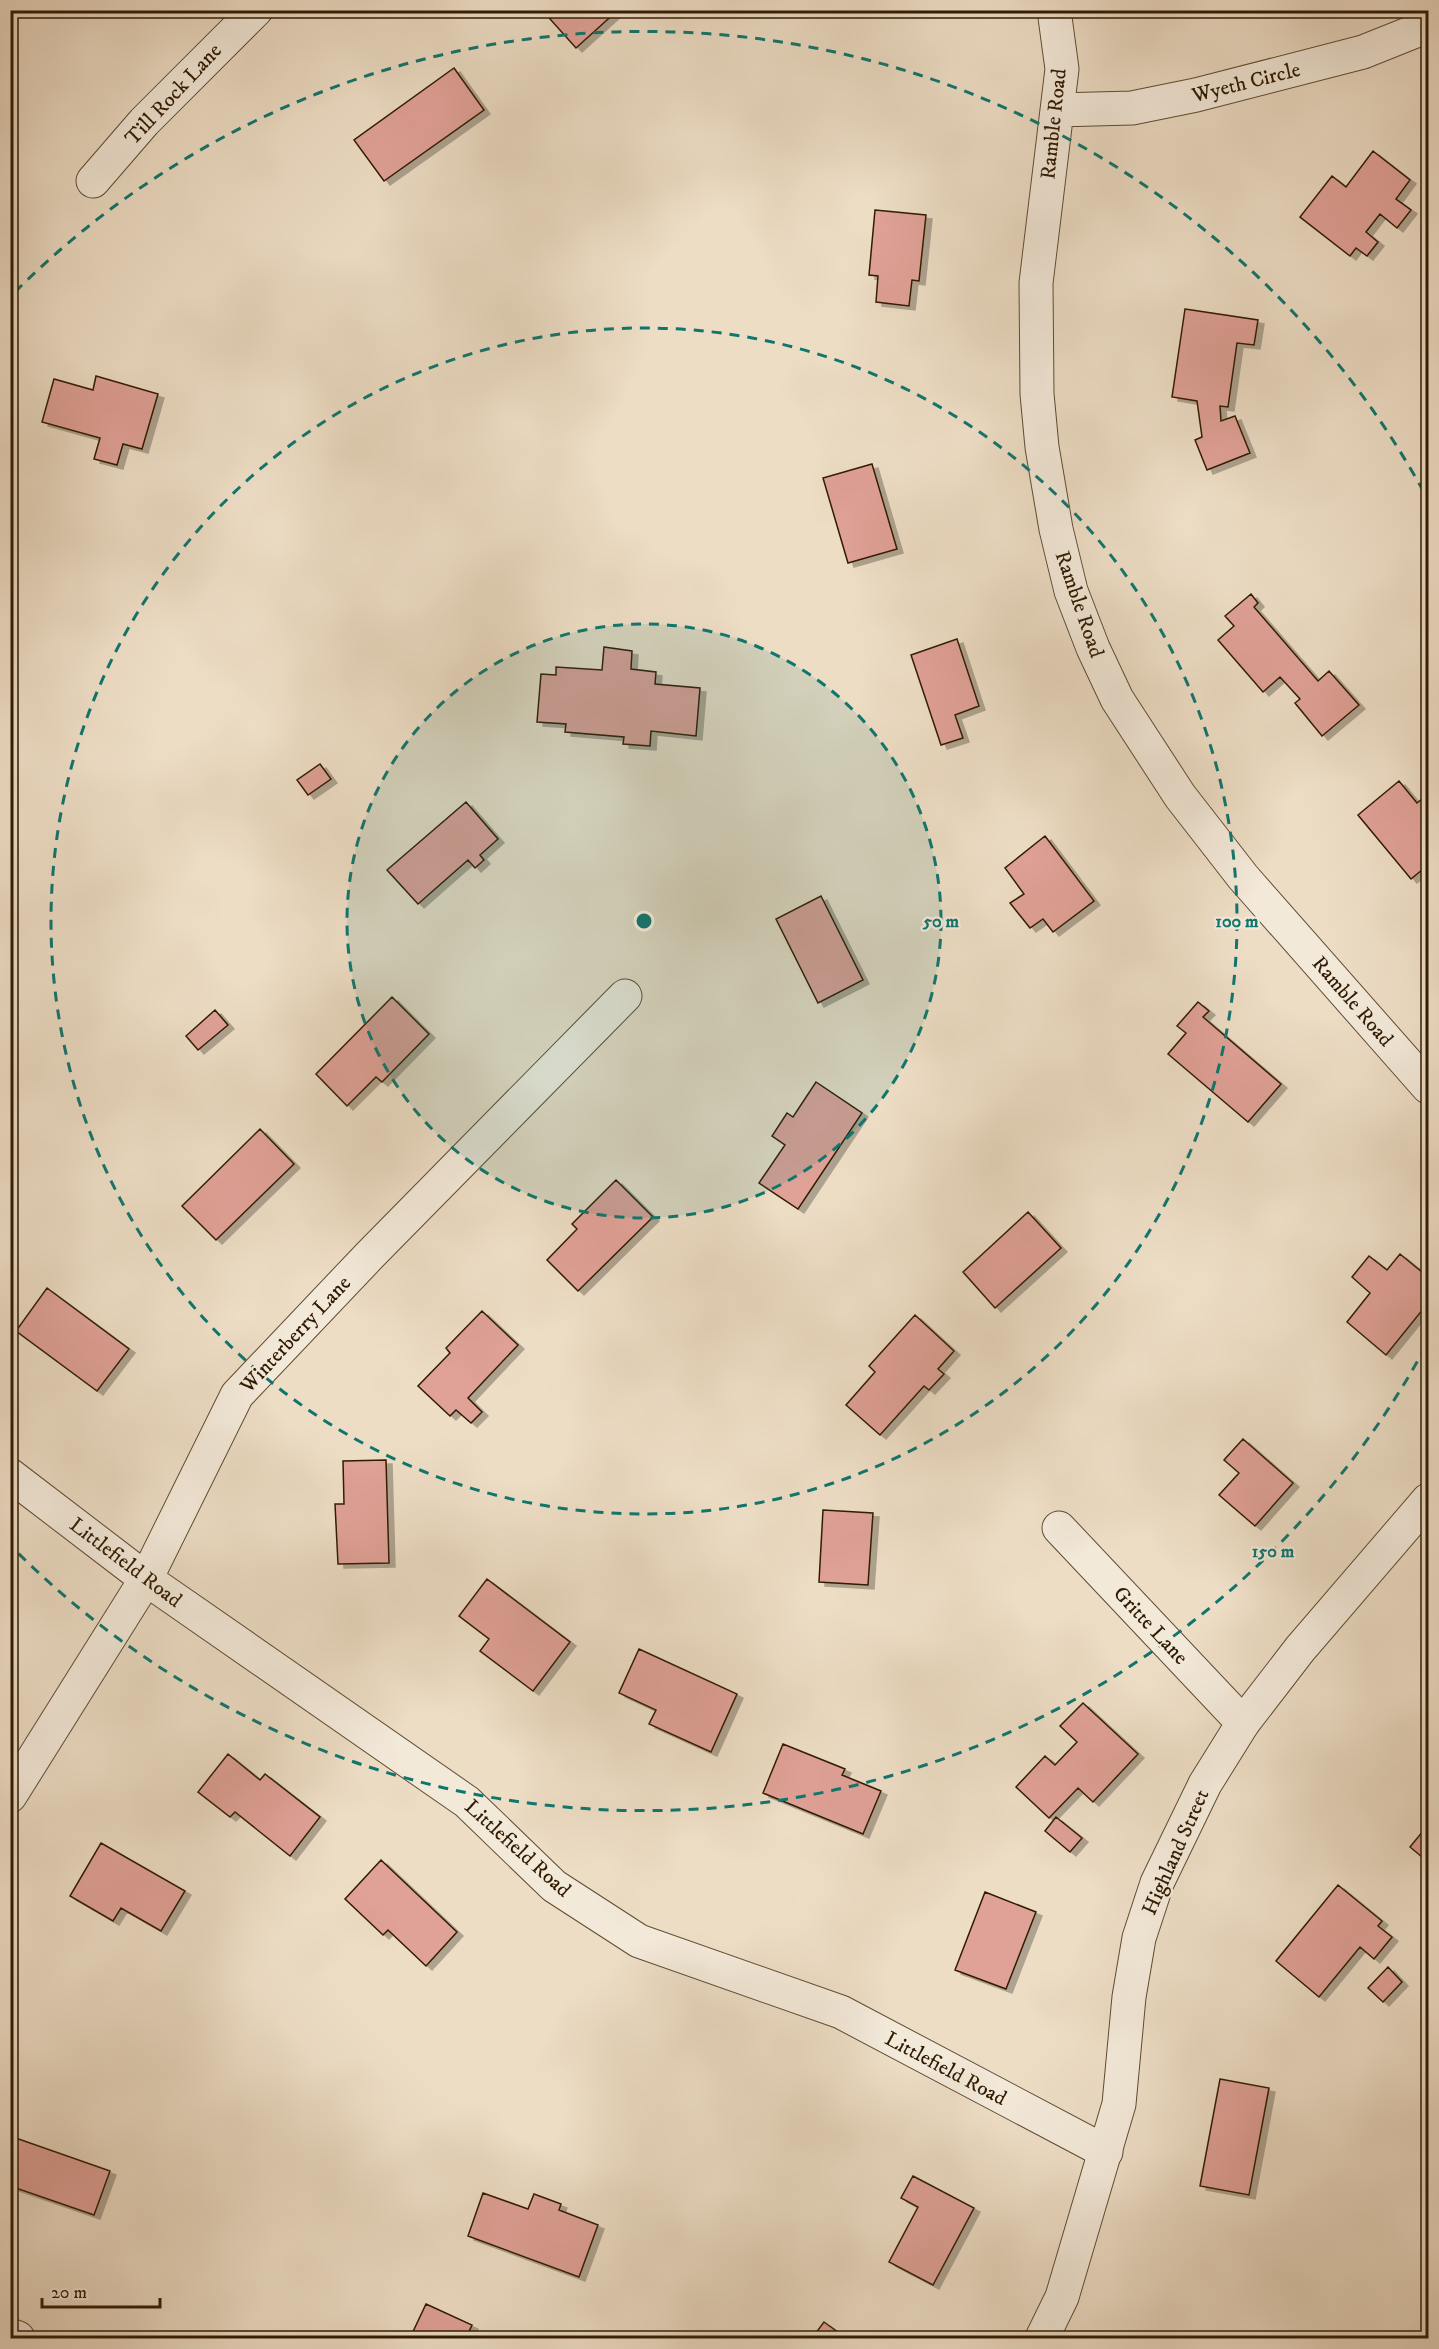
<svg xmlns="http://www.w3.org/2000/svg" width="1439" height="2349" viewBox="0 0 1439 2349" font-family="'IM FELL DW Pica',serif">
	<style>
		.building { fill: #e0a197; stroke: #301b02; stroke-width: 1.5; filter: url(#shadow) }
		.lines { fill: none; stroke-linecap: round; stroke-linejoin: round }
		.minor-casing { stroke: #5f4c33; stroke-width: 35 }
		.tertiary-casing { stroke: #5f4c33; stroke-width: 35 }
		.minor { stroke: #f3e9d9; stroke-width: 33 }
		.tertiary { stroke: #f3e9d9; stroke-width: 33 }
		.ring { fill: none; stroke: #0f766e; stroke-width: 3; stroke-dasharray: 10 8 }
		.labels { text-anchor: middle; stroke-width: 4.5; stroke-linejoin: round; paint-order: stroke }
		.street-label { font-size: 21px; fill: #301b02; stroke: #f3e9d9 }
		.centre { fill: #0f766e; stroke: #f3e9d9; stroke-width: 3 }
		.ring-label { font-size: 18px; text-anchor: middle; font-weight: bold; fill: #0f766e; stroke: #f3e9d9; stroke-width: 4.5; stroke-linejoin: round; paint-order: stroke }
	</style>
	<defs>
		<filter id="shadow"><feDropShadow dx="6" dy="4" stdDeviation="0" flood-color="#0004"/></filter>
	</defs>
	<rect width="100%" height="100%" fill="#edddc5"/>
	<filter id="stains"><feTurbulence type="fractalNoise" baseFrequency=".00333" numOctaves="4"/><feColorMatrix values="0 0 0 0 .2 0 0 0 0 .09 0 0 0 0 .02 0 0 0 .5 -.17"/></filter>
	<radialGradient id="worn" r=".72"><stop offset=".6" stop-color="#630" stop-opacity="0"/><stop offset="1" stop-color="#630" stop-opacity=".3"/></radialGradient>
	<!-- building -->
	<path class="building" d="M542,10H618L576,48Z
		M454,68L484,110L384,181L354,140Z
		M1373,151L1410,180L1396,199L1411,210L1397,228L1380,214L1366,232L1378,242L1367,256L1356,248L1350,256L1300,217L1332,176L1346,187Z
		M875,210L926,215L919,281L912,280L909,306L876,302L878,276L869,275Z
		M1185,309L1258,320L1254,345L1237,343L1228,407L1220,406L1221,421L1235,416L1250,453L1207,470L1195,440L1202,437L1197,401L1172,397Z
		M96,376L158,394L142,449L123,444L117,465L94,459L100,438L42,422L54,379L93,390Z
		M872,464L897,549L848,563L823,478Z
		M1251,594L1258,603L1254,607L1318,681L1329,671L1359,705L1322,736L1295,703L1300,699L1280,677L1263,692L1218,640L1234,626L1225,616Z
		M957,639L979,706L955,715L963,738L941,745L911,655Z
		M604,647L632,651L631,669L656,672L655,684L700,688L696,736L651,731L650,746L623,744L624,737L565,732L566,724L537,722L541,674L556,675V667L602,670Z
		M320,764L331,779L308,795L297,780Z
		M1399,781L1417,803L1428,794V865L1411,879L1358,815Z
		M466,802L498,839L480,855L484,860L475,868L468,860L418,904L387,870Z
		M1045,836L1094,901L1053,932L1043,919L1030,928L1010,903L1024,894L1005,868Z
		M821,896L863,980L818,1003L776,919Z
		M392,997L429,1034L382,1082L376,1077L347,1106L316,1074Z
		M1198,1002L1209,1011L1203,1017L1281,1084L1248,1122L1168,1054L1186,1033L1177,1026Z
		M215,1010L228,1025L198,1050L186,1036Z
		M816,1082L862,1113L798,1209L759,1183L785,1145L772,1136L787,1113L793,1117Z
		M260,1129L294,1164L216,1240L182,1206Z
		M616,1180L653,1217L578,1291L547,1260L577,1229L572,1224Z
		M1028,1212L1061,1248L995,1308L963,1272Z
		M1400,1254L1428,1277V1303L1386,1355L1347,1322L1370,1293L1352,1277L1369,1256L1387,1270Z
		M47,1288L129,1349L97,1391L16,1331Z
		M482,1311L518,1345L468,1398L482,1412L471,1423L456,1410L450,1416L418,1386L450,1353L446,1348Z
		M915,1315L954,1351L938,1369L944,1374L929,1390L924,1386L880,1435L846,1405L875,1372L869,1366Z
		M1243,1439L1293,1483L1255,1526L1219,1495L1239,1473L1224,1460Z
		M386,1460L389,1563L338,1564L335,1504H344L343,1461Z
		M823,1510L873,1513L868,1585L819,1582Z
		M487,1579L570,1642L533,1691L480,1651L489,1639L459,1616Z
		M639,1649L737,1694L711,1752L649,1724L656,1710L619,1693Z
		M1083,1703L1138,1754L1093,1802L1078,1788L1049,1818L1016,1787L1045,1756L1055,1765L1077,1742L1060,1726Z
		M783,1744L845,1769L842,1775L881,1791L863,1834L763,1793Z
		M228,1754L260,1780L265,1774L320,1817L290,1856L235,1812L230,1817L198,1792Z
		M1056,1817L1082,1838L1070,1852L1045,1831Z
		M1428,1825V1862L1410,1847Z
		M101,1843L185,1891L161,1931L121,1908L113,1921L70,1896Z
		M381,1860L457,1932L426,1966L388,1930L383,1935L345,1899Z
		M1338,1885L1382,1921L1378,1926L1392,1937L1374,1959L1360,1947L1319,1997L1276,1961Z
		M985,1892L1036,1912L1006,1989L955,1970Z
		M1388,1967L1402,1982L1383,2002L1368,1988Z
		M1220,2079L1269,2088L1249,2195L1200,2186Z
		M10,2136L110,2171L94,2215L10,2186Z
		M913,2176L974,2208L933,2285L889,2262L918,2207L901,2198Z
		M483,2193L528,2209L534,2194L561,2204L559,2210L598,2225L579,2277L468,2236Z
		M426,2304L472,2325L466,2338H410Z
		M824,2322L846,2338H812Z"/>
	<g class="lines">
		<defs>
			<path id="minor" d="M1054,10L1062,69L1036,283L1037,394L1042,447L1056,529L1071,591L1093,648L1117,699L1180,796L1243,877L1428,1087
				M1057,110L1132,108L1196,95L1363,52L1428,26
				M93,181L144,122L256,10
				M10,1475L146,1579L467,1802L554,1886L639,1941L841,2012L1106,2152
				M1059,1528L1243,1723
				M10,1796L146,1579L237,1395L369,1256L625,996
				M10,2335L18,2338"/>
			<path id="tertiary" d="M1042,2338L1062,2297L1119,2104L1129,1997L1139,1938L1157,1883L1205,1784L1243,1723L1300,1649L1428,1500"/>
		</defs>
		<!-- minor casing -->
		<use href="#minor" class="minor-casing"/>
		<!-- tertiary casing -->
		<use href="#tertiary" class="tertiary-casing"/>
		<!-- minor -->
		<use href="#minor" class="minor"/>
		<!-- tertiary -->
		<use href="#tertiary" class="tertiary"/>
	</g>
	<!-- distance rings -->
	<circle cx="644" cy="921" r="297" fill="#0f766e" fill-opacity=".12"/>
	<g class="ring">
		<circle cx="644" cy="921" r="297"/>
		<circle cx="644" cy="921" r="593"/>
		<path d="M1426 1346A890 890 0 0 1 15 1550M15 292A890 890 0 0 1 1426 496"/>
	</g>
	<g class="labels">
		<!-- street labels -->
		<g class="street-label">
			<text transform="translate(1246 82) rotate(-14)" y="7">Wyeth Circle</text>
			<text transform="translate(173 94) rotate(-47)" y="7">Till Rock Lane</text>
			<text transform="translate(1053 124) rotate(-84)" y="7">Ramble Road</text>
			<text transform="translate(1080 604) rotate(71)" y="7">Ramble Road</text>
			<text transform="translate(1353 1001) rotate(49)" y="7">Ramble Road</text>
			<text transform="translate(295 1334) rotate(-47)" y="7">Winterberry Lane</text>
			<text transform="translate(126 1562) rotate(37)" y="7">Littlefield Road</text>
			<text transform="translate(1151 1625) rotate(47)" y="7">Gritte Lane</text>
			<text transform="translate(518 1848) rotate(42)" y="7">Littlefield Road</text>
			<text transform="translate(1175 1852) rotate(-66)" y="7">Highland Street</text>
			<text transform="translate(946 2068) rotate(28)" y="7">Littlefield Road</text>
		</g>
	</g>
	<circle cx="644" cy="921" r="9" class="centre"/>
	<g class="ring-label">
		<text x="941" y="927">50 m</text>
		<text x="1237" y="927">100 m</text>
		<text x="1273" y="1557">150 m</text>
	</g>
	<!-- margin -->
	<rect width="1439" height="2349" fill="none" stroke="#edddc5" stroke-width="36"/>
	<rect x="12" y="12" width="1415" height="2325" fill="none" stroke="#301b02" stroke-width="3"/>
	<rect x="18" y="18" width="1403" height="2313" fill="none" stroke="#301b02" stroke-width="1.5"/>
	<!-- scale -->
	<path d="M42 2298v9h118v-9" fill="none" stroke="#301b02" stroke-width="3"/>
	<text x="51" y="2298" font-size="18" fill="#301b02" stroke="#f3e9d9" stroke-width="4.5" paint-order="stroke">20 m</text>
	<rect width="100%" height="100%" filter="url(#stains)"/>
	<rect width="100%" height="100%" fill="url(#worn)"/>
</svg>
